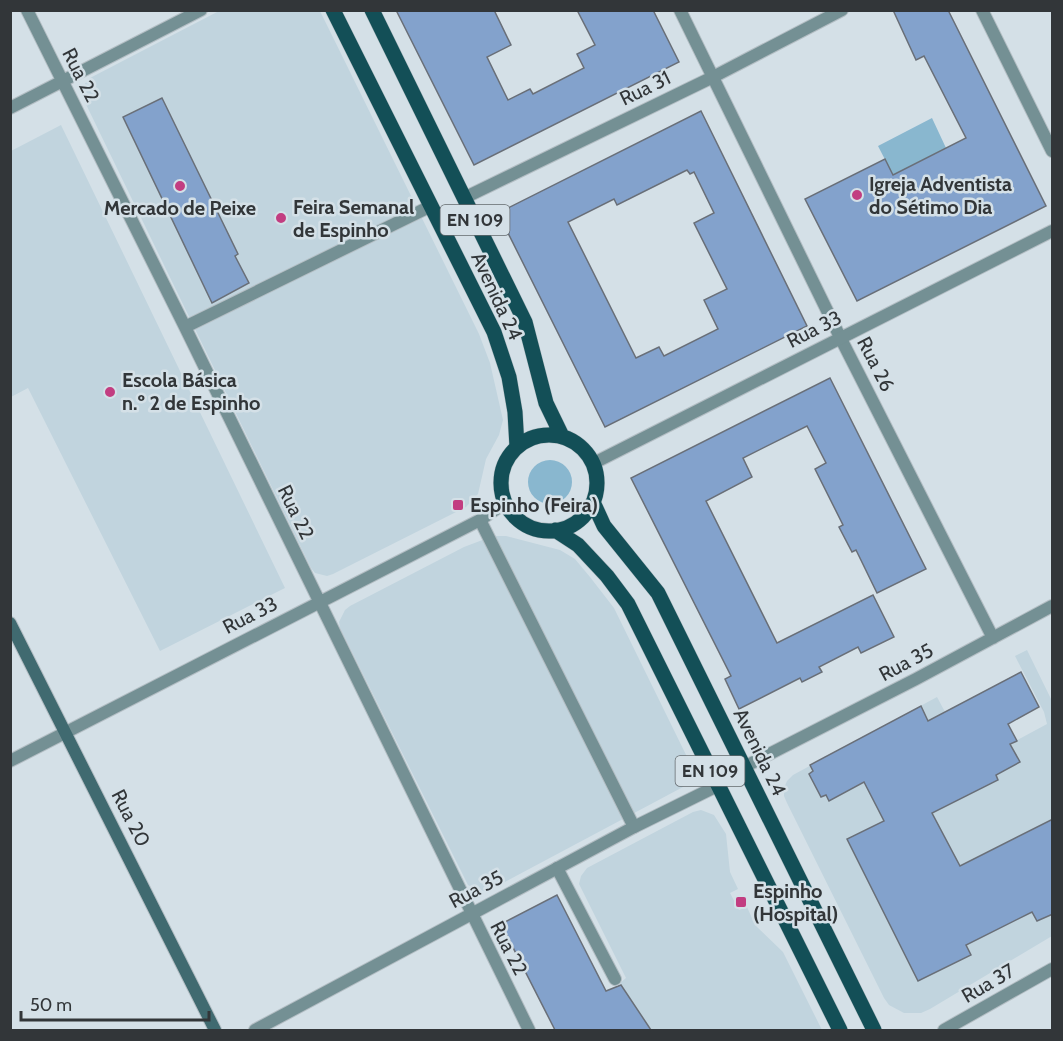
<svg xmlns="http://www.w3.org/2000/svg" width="1063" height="1041" viewBox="0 0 1063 1041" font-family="Cabin,sans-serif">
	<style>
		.built { fill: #c1d4de }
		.green { fill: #89b7cf }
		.building { fill: #83a2cc; stroke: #696f78; stroke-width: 1.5; fill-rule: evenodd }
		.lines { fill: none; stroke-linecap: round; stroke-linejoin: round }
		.service-casing { stroke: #b4bec4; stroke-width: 14 }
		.minor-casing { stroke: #b4bec4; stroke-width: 14 }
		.tertiary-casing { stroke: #b4bec4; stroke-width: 14 }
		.secondary-casing { stroke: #b4bec4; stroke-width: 14 }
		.primary-casing { stroke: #b4bec4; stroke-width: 16 }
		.service { stroke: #749094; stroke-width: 12 }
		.minor { stroke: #749094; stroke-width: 12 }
		.tertiary { stroke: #749094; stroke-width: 12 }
		.secondary { stroke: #406a70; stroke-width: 12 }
		.primary { stroke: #134f57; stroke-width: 15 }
		.poi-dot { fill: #c23d81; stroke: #d4e0e7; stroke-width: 2 }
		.labels { text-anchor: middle; stroke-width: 5; stroke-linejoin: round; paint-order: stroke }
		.shield { fill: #d4e0e7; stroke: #63696d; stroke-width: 1.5 }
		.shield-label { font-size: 18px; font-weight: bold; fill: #323639 }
		.street-label { font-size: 20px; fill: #323639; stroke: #d4e0e7 }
		.poi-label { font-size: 20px; font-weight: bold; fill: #323639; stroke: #d4e0e7; text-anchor: start }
	</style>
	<rect width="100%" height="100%" fill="#d4e0e7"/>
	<!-- built -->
	<path class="built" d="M219,11H320L479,334L490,363L503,420L499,435L486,459L478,494L466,507L333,574L327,576L315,573L311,568L81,94L82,87L90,78Z
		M61,125L285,588L160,651L28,388L11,397V151Z
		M493,536H506L560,550L575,559L590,577L614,608L691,765L692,771L691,777L683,787L488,891H480L468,885L340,628L339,622L345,610L350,606L464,547Z
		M1027,650L1052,701V936L930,1009L921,1013H904L889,1005L884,998L787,803L784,796V788L787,781L793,775L937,697L973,764L1047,724L1044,712L1015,656Z
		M701,810L714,815L726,834L730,872L738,889L730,893L739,910L747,907L755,925L783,952L822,1030H651L620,983L626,978L579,884L581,876L587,868L693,812Z"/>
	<!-- green -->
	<path class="green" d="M932,118L946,148L893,175L878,146Z
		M528 482a22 22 0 1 1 44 0a22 22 0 1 1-44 0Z"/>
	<!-- building -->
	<path class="building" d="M396,10H494L511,45L487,57L508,100L530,89L533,94L584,68L577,54L595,45L577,10H653L679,62L474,165Z
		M893,10H948L1046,206L857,301L805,199L885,159L893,175L966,138L924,56L916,60Z
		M162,98L238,254L235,256L249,283L212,303L123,117Z
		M701,111L807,326L605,427L498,213ZM687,170L690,174L694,172L714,213L694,223L727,289L704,300L718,329L664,356L659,347L636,358L568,222L614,199L617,205Z
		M830,378L926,569L877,593L856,550L852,552L839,527L843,525L815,469L826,463L807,426L743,458L752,477L706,501L777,643L873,595L894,637L861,653L858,647L819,667L822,672L802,682L800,678L739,709L725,679L731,676L631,478Z
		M1021,672L1039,707L1008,724L1017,741L1010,744L1020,762L996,775L998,780L932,813L960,866L1053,819V914L1037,921L1032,912L966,945L971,955L918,981L847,839L884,821L864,782L829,801L826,795L821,797L809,774L813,771L810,765L921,706L928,721Z
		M557,895L606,991L621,985L651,1030H555L501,924Z"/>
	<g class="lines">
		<defs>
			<path id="service" d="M480,520L634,827
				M557,868L615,979"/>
			<path id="minor" d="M27,10L185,327L529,1030
				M680,10L840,337L993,638
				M982,10L1052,151
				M10,108L201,10
				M464,198L713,77L842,10
				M185,327L431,206
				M10,761L480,520L505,503
				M744,767L916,679L1052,606
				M255,1030L634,827L717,786
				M944,1030L1052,969"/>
			<path id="tertiary" d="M594,463L1052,231"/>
			<path id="secondary" d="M10,623L215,1030"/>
			<path id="primary" d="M333,10L494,332L509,377L515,412L517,447
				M372,10L525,322L546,403L562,436
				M501 483a48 48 0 1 1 96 0a48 48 0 1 1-96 0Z
				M593,502L604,526L658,593L874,1030
				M555,530L578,545L607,576L628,604L840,1030"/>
		</defs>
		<!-- service casing -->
		<use href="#service" class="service-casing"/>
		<!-- minor casing -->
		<use href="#minor" class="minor-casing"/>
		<!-- tertiary casing -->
		<use href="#tertiary" class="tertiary-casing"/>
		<!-- secondary casing -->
		<use href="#secondary" class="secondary-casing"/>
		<!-- primary casing -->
		<use href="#primary" class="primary-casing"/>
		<!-- service -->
		<use href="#service" class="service"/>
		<!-- minor -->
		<use href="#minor" class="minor"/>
		<!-- tertiary -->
		<use href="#tertiary" class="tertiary"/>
		<!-- secondary -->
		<use href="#secondary" class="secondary"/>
		<!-- primary -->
		<use href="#primary" class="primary"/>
	</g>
	<!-- markers -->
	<g class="poi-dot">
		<circle cx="180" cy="186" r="6"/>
		<circle cx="857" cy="195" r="6"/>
		<circle cx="281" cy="218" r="6"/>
		<circle cx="110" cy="392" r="6"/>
		<rect x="452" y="499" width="12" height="12" rx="3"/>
		<rect x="735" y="896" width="12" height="12" rx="3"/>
	</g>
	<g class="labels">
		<!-- shield labels -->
		<g class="shield">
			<rect x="440.5" y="205" width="69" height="30" rx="4.5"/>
			<rect x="675.5" y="756" width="69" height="30" rx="4.5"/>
		</g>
		<g class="shield-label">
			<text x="475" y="226">EN 109</text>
			<text x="710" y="777">EN 109</text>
		</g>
		<!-- street labels -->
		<g class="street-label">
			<text transform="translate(81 75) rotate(63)" y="7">Rua 22</text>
			<text transform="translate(645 88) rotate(-26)" y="7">Rua 31</text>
			<text transform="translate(497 296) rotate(65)" y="7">Avenida 24</text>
			<text transform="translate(814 329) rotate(-27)" y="7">Rua 33</text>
			<text transform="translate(876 364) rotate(63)" y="7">Rua 26</text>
			<text transform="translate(296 512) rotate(64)" y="7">Rua 22</text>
			<text transform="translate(250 615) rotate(-27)" y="7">Rua 33</text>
			<text transform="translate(906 662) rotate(-28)" y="7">Rua 35</text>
			<text transform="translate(760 752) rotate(64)" y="7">Avenida 24</text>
			<text transform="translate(131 818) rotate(63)" y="7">Rua 20</text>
			<text transform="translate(476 889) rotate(-28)" y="7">Rua 35</text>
			<text transform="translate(509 948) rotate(63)" y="7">Rua 22</text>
			<text transform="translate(988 983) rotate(-30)" y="7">Rua 37</text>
		</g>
		<!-- poi labels -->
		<g class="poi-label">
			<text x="869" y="191">Igreja Adventista<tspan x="869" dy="23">do Sétimo Dia</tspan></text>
			<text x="293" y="214">Feira Semanal<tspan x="293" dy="23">de Espinho</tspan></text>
			<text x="180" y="215" text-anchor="middle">Mercado de Peixe</text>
			<text x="122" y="387">Escola Básica<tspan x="122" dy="23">n.º 2 de Espinho</tspan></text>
			<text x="470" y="512">Espinho (Feira)</text>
			<text x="753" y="898">Espinho<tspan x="753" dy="23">(Hospital)</tspan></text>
		</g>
	</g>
	<!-- border -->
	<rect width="1063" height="1041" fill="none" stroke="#323639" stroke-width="24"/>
	<!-- scale -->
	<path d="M21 1011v9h188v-9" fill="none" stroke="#323639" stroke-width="3"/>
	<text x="30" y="1011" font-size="18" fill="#323639" stroke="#d4e0e7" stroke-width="4.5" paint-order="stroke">50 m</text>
</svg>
